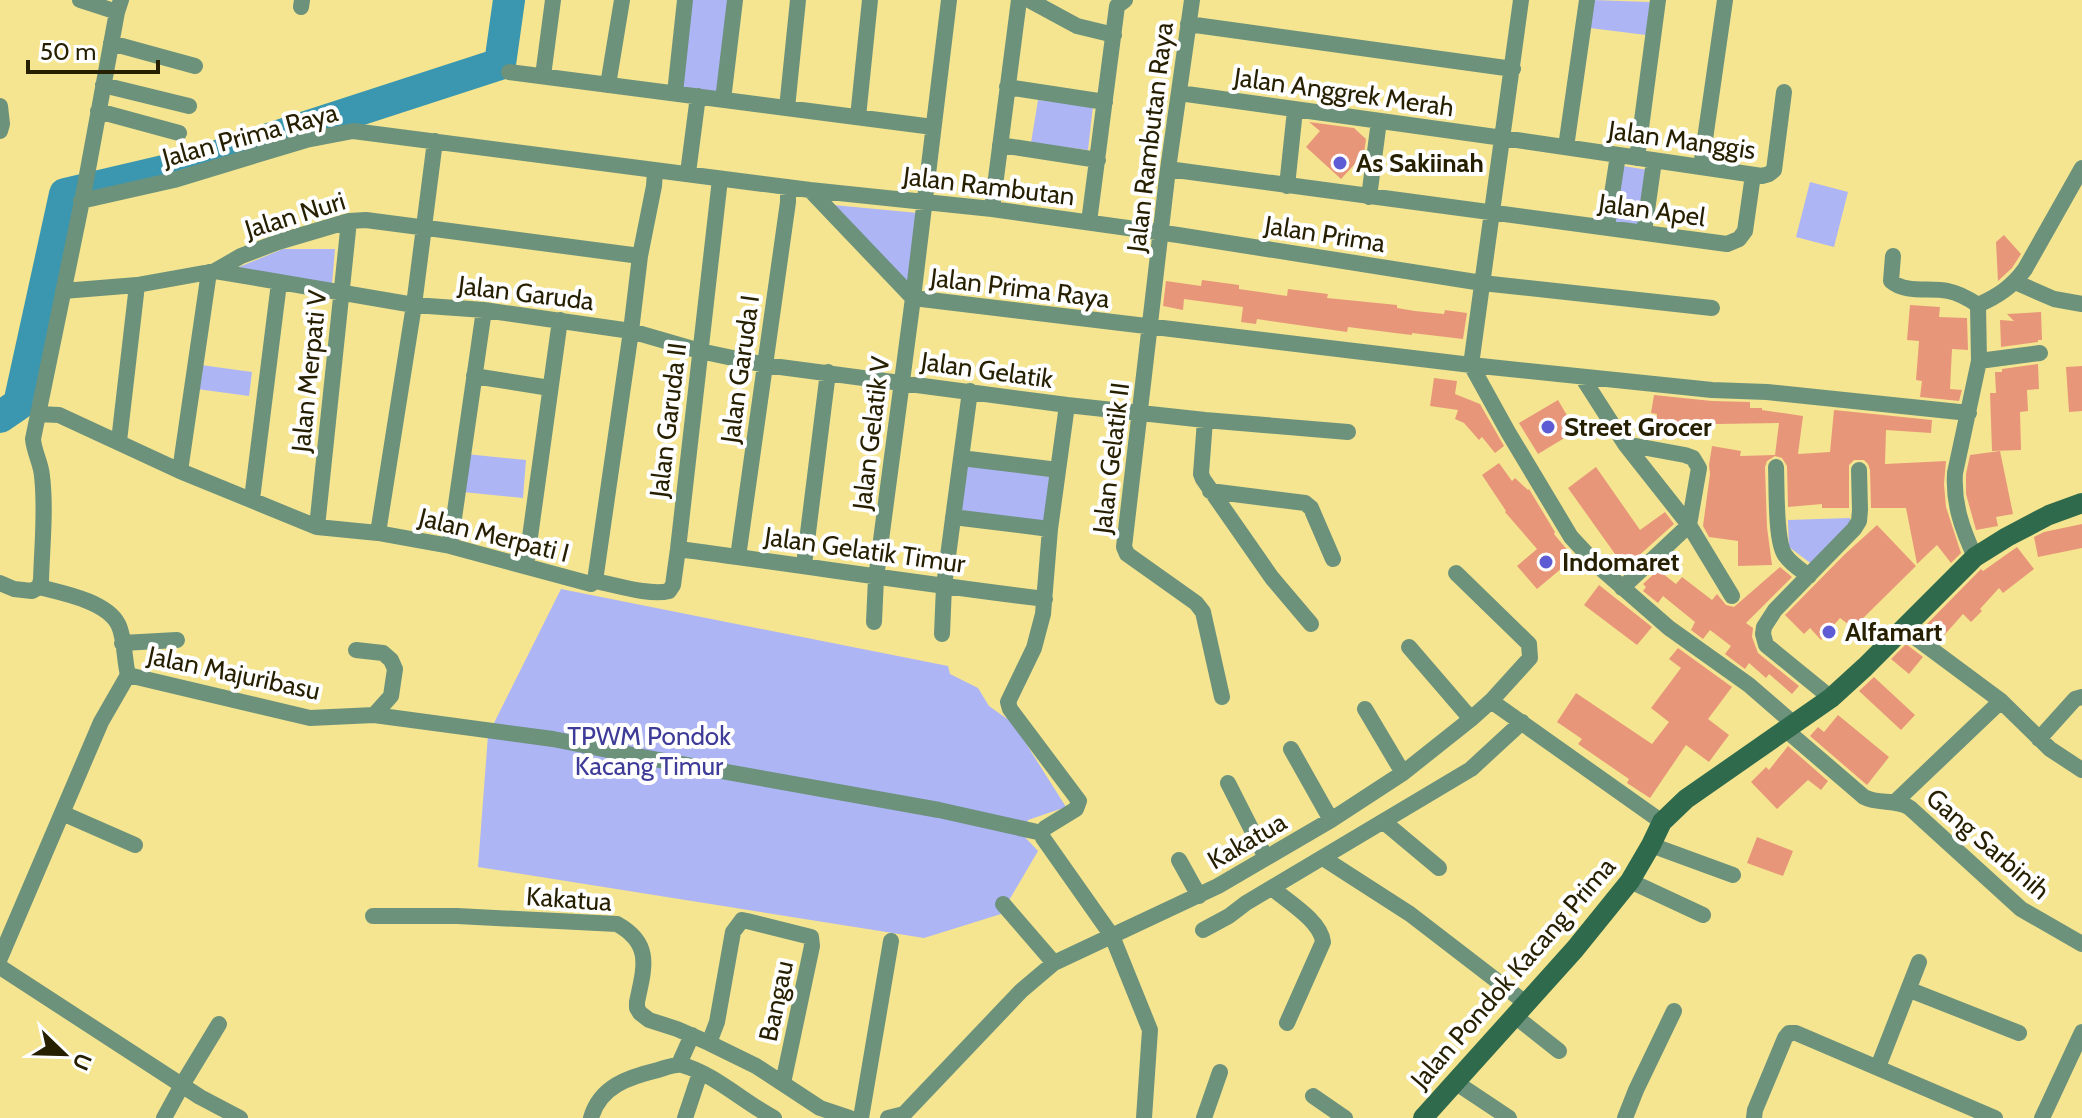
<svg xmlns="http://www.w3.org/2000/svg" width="2082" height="1118" viewBox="0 0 2082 1118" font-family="Cabin,sans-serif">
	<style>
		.green { fill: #aeb5f5 }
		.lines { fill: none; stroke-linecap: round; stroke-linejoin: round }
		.river { stroke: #3b97b0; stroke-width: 32 }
		.building { fill: #e8967a }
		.street { stroke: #6c927c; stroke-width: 16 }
		.secondary { stroke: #2f6a4c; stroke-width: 20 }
		.poi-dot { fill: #5e5cd5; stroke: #fff; stroke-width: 3 }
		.labels { text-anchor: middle; stroke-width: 8; stroke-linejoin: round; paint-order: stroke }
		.street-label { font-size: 26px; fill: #261f00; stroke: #fff }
		.poi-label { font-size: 26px; font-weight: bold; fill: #261f00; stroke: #fff; text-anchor: start }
		.park-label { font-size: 26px; fill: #3e3c98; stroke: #fff }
	</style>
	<rect width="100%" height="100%" fill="#f5e590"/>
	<!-- green -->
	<path class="green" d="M690,0H730L720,94L679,89Z
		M1593,0L1650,2L1646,35L1590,28Z
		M1038,100L1093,106L1088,150L1031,143Z
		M1623,166L1648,170L1639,227L1614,223Z
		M1810,182L1848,192L1834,247L1796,237Z
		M823,204L918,213L909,290Z
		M283,249H335L332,284L227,272Z
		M201,365L252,372L249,396L197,389Z
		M466,454L526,460L523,498L463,492Z
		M965,465L1051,477L1044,521L959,512Z
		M1850,518V530L1813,565L1789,547L1788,520Z
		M561,589L948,666L950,674L978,688L989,706L1013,723L1066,807L1028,820L1022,834L1038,851L1001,914L924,938L478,867L488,735Z"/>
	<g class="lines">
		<!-- river -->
		<path class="river" d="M0,417L19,404L65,194L189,165L500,64L509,0"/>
	</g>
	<!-- building -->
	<path class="building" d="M1309,122L1354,128L1366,139L1364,154L1341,179L1306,147L1320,131Z
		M2004,235L2021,254L2012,268L1998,281L1996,242Z
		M1202,280L1239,285V289L1287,296L1288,289L1328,294L1327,298L1397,305V308L1415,311L1444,314L1445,310L1467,313L1463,339L1412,333V335L1395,333L1348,327L1347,332L1257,319L1256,324L1241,322L1243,307L1184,299L1183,310L1163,306L1166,281L1201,286Z
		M1910,305L1940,307L1939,317L1967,318L1968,350L1952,349L1950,389L1962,390L1959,401L1920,397L1922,381L1916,380L1919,341L1907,340Z
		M2041,312L2042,340H2038V342L2001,347L2000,320L2014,321L2007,314Z
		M2038,364L2039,389L2027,390L2028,411L2020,412L2021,450L1992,451L1990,393H1996L1995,372H2002V369Z
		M2082,366V411L2069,412L2066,367Z
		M1434,378L1457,381L1455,394L1480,404L1504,446L1495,453L1482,437L1479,440L1464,423L1455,419L1458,410L1430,406Z
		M1654,395L1712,401L1750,402V408H1762V410L1803,416L1798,454L1830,452L1834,410L1932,420L1931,433L1886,430L1885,464L1946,461L1944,484L1946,507L1961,553L1951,563L1937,545L1917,564L1906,508H1871L1870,470L1868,464L1864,460H1854L1849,465V508H1822V504L1788,507L1787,466L1782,458L1775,456L1767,461L1765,467L1767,527L1772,565L1738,566V541L1709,537L1703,526L1710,474L1709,465L1712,446L1741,451L1740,456L1775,455L1779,423L1656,425L1657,414L1651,413Z
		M1558,400L1576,431L1538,454L1519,423Z
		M2000,451L2013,514L1996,517L1998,526L1976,530L1966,494V474L1970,455Z
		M1499,463L1512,481L1515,478L1528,490L1529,489L1555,532L1554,534L1574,558L1537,589L1517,566L1537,549L1505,512L1506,511L1482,475Z
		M1596,467L1640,530L1665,512L1674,524L1625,568L1568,488Z
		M2082,524V548L2038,557L2034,537L2044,532Z
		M1877,525L1916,566L1853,628L1840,618L1821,640L1810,628L1804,634L1785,615L1844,555Z
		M2017,547L2034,569L2003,593L1999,588L1980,609L1982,611L1971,622L1963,614L1939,641L1922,629L1981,569L1983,571Z
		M1780,567L1792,577L1746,623L1753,628L1752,637L1758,653L1799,686L1792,694L1769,674L1766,678L1749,663L1745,669L1725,654L1731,646L1710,630L1703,639L1691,630L1695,622L1663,596L1658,603L1643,591L1646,587L1643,584L1658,570L1676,584L1682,577L1712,600L1717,594L1726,605L1734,607Z
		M1599,585L1652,627L1637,645L1584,605Z
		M1906,644L1923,657L1909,674L1891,659Z
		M1678,648L1732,687L1708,719L1729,735L1709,762L1686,745L1650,798L1627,783L1629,779L1578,744L1582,739L1557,722L1576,693L1652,744L1669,722L1651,708L1681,668L1669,659Z
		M1874,677L1915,715L1901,730L1859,691Z
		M1838,715L1889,757L1867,785L1810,736L1818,727L1824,732Z
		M1788,746L1828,781L1821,790L1808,780L1777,809L1751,782L1766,767L1769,770Z
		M1757,837L1793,851L1783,876L1747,863Z"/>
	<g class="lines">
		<!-- street -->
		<path class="street" d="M80,0L117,12
			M1029,0L1077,26L1114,35
			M1192,0L1168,169L1124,547L1127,554L1196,603L1203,612L1222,697
			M301,7L302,0
			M1188,24L1513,69
			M111,43L195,66
			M509,72L933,127
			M543,76L553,0
			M103,85L189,106
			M608,85L622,0
			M1007,87L1105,102
			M675,93L685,0
			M1179,93L1503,138L1762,176L1769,174L1774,170L1784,92
			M723,100L735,0
			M0,106L2,124L0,131
			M787,108L798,0
			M98,111L179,133
			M858,117L870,0
			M1000,145L1098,160
			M1566,147L1587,0
			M1637,158L1658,0
			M1701,167L1725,0
			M1168,169L1727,244L1739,239L1745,231L1753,175
			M688,173L698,96
			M1287,186L1295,110
			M810,190L913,298L1471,365L1712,390L1767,392L1969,413
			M1369,197L1379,121
			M81,201L174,180L306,140L353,131L810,190L992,209L1178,235L1482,283L1712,308
			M992,209L1019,0
			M1089,222L1117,6L1125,0
			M1607,227L1618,155
			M1644,232L1654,161
			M1893,256L1891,281C1906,294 1930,287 1948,291C1959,293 1969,299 1978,305
			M215,271L414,305L484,310L631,331L700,351L765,365L1067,405L1205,420L1348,432
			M2015,282L2054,299L2082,304
			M63,291L137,285L215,271L241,256L278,242L349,221L366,220L640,256
			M1979,361L2040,353
			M1471,365L1508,432L1571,537L1598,566L1669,628L1749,685L1794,724
			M1471,365L1521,0
			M474,376L550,388
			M1582,377L1625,444L1689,525L1732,596
			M38,414L59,415L180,471L317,527L378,533L450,546L591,584L595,581C616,585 650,596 669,591L673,585L678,549L720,179
			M1205,420L1201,474L1203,479L1272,578L1311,624
			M119,441L137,285
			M961,458L1058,470
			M1776,467C1777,487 1775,541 1785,555C1791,564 1801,570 1809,576
			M180,471L209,272
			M1210,491L1305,503L1311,508L1333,559
			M252,499L279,283
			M953,517L1050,529
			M317,527L349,221
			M378,533L414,305L435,141
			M450,546L484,310
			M678,549C800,565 922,584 1045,599
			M738,557L788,202V187
			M1975,557C1962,529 1953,503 1955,473L1979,361L1978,305C1998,296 2012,287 2025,269L2082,168
			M804,565L828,372
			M526,566L560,320
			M595,581L631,331L640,256L654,186L655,171
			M0,583L14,589L32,591L39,587C62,593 106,601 118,624C125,637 124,660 128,675
			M39,587L41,580C42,546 46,510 42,476C41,463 34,452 33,439L84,191L117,12L121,0
			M1622,588L1689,525L1699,468L1693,458L1685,455L1625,444
			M874,622L876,578L913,298L949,0
			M1904,629L2001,701L2050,749L2082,770
			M942,634L944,586L970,391
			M122,643L177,640
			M1409,647L1471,719
			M356,650L383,653L391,660L395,669L391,696L374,715
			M128,675L310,718L374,715L553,739L648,758L939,810L1042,833
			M1831,698L1766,645L1763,634L1764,627L1775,610L1854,529L1859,521L1860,510L1859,470
			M1491,701L1662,822
			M1365,709L1403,773
			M1786,730L1864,797C1879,805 1896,798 1910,808L2021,909L2082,944
			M2039,739L2075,699L2082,697
			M1291,749L1331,820
			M1228,783L1266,858
			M1895,802L2001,701
			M62,813L135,845
			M1384,822L1439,868
			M1042,833L1045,828L1076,809L1079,801L1010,709L1008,702L1034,648L1043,614L1050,529L1067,405
			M1042,833L1043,838L1112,936L1150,1030L1144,1118
			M1651,845L1733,875
			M1323,858L1410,914L1527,1004
			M1179,860L1199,896
			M1630,881L1703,915
			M1272,888C1287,901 1321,921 1323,942L1287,1023
			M1003,904L1054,963
			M373,916H457L617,924C653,944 644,968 637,1002V1008L640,1013L649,1020L677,1029L709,1043L756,1066L820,1108L850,1118
			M1203,930L1229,916L1246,903L1471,769L1522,722
			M0,958L101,722L128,675
			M0,967L200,1097L240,1118
			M1910,990L2019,1033
			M1516,1017L1559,1051
			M709,1043L717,1022L733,932L742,920L747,921L811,937L812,946L783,1083
			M679,1064L692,1035
			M1878,1067L1919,962
			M1455,1082L1509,1118
			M1313,1096L1345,1118
			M164,1118L182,1085L219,1024
			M591,1118C600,1086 629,1077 658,1070C665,1068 674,1064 682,1065C713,1073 745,1103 774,1118
			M685,1118L700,1073
			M861,1118L891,941
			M888,1118L904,1114L1021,991L1054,963L1218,886L1331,820L1403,773L1471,719L1491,701L1530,658L1529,644L1456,573
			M1204,1118L1220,1072
			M1625,1118L1636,1090L1674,1011
			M1754,1118L1755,1110L1785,1038L1789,1033H1796L1995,1118
			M2042,1118L2082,1032"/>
		<!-- secondary -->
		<path class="secondary" d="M1423,1118L1575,949L1630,881L1651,845L1662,822L1686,799L1831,698L1865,667L1975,557L2007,537L2049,515L2082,503"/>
	</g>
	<!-- markers -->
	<g class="poi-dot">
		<circle cx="1340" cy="163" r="8"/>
		<circle cx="1548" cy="427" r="8"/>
		<circle cx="1546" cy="562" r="8"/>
		<circle cx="1829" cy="632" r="8"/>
	</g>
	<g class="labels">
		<!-- street labels -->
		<g class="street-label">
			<text transform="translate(1344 92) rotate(8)" y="9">Jalan Anggrek Merah</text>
			<text transform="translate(250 135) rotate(-15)" y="9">Jalan Prima Raya</text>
			<text transform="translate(1150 137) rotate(-83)" y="9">Jalan Rambutan Raya</text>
			<text transform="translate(1682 140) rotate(8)" y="9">Jalan Manggis</text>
			<text transform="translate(989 186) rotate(7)" y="9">Jalan Rambutan</text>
			<text transform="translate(1652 210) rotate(8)" y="9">Jalan Apel</text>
			<text transform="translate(295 215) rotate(-17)" y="9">Jalan Nuri</text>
			<text transform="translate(1325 234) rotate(9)" y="9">Jalan Prima</text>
			<text transform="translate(1020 288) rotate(7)" y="9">Jalan Prima Raya</text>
			<text transform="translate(526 293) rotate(7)" y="9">Jalan Garuda</text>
			<text transform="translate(740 369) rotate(-82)" y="9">Jalan Garuda I</text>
			<text transform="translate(987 370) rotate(8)" y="9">Jalan Gelatik</text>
			<text transform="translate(309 371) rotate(-84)" y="9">Jalan Merpati V</text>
			<text transform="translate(668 420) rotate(-83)" y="9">Jalan Garuda II</text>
			<text transform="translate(871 433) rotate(-83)" y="9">Jalan Gelatik V</text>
			<text transform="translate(1111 458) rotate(-83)" y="9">Jalan Gelatik II</text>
			<text transform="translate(494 535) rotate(14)" y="9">Jalan Merpati I</text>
			<text transform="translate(865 550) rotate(8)" y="9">Jalan Gelatik Timur</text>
			<text transform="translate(234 673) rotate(12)" y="9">Jalan Majuribasu</text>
			<text transform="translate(1247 841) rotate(-30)" y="9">Kakatua</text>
			<text transform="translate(1988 844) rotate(41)" y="9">Gang Sarbinih</text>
			<text transform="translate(569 899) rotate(4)" y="9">Kakatua</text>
			<text transform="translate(1513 973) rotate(-49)" y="9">Jalan Pondok Kacang Prima</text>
			<text transform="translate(776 1001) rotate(-78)" y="9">Bangau</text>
		</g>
		<!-- poi labels -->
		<g class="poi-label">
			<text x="1356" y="172">As Sakiinah</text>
			<text x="1564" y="436">Street Grocer</text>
			<text x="1562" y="571">Indomaret</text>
			<text x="1845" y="641">Alfamart</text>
		</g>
		<!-- park labels -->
		<g class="park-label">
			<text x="649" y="745">TPWM Pondok<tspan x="649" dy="30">Kacang Timur</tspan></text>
		</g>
	</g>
	<!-- north arrow -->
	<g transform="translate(64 1054) rotate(113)" stroke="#ffffff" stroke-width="6" paint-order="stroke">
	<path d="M0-6L14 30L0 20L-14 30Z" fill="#261f00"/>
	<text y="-12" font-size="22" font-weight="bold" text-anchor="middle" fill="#261f00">U</text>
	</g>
	<!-- scale -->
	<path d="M28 60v12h130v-12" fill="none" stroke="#261f00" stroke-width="4"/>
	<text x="40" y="60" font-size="24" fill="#261f00" stroke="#ffffff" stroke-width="6" paint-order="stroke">50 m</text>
</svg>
